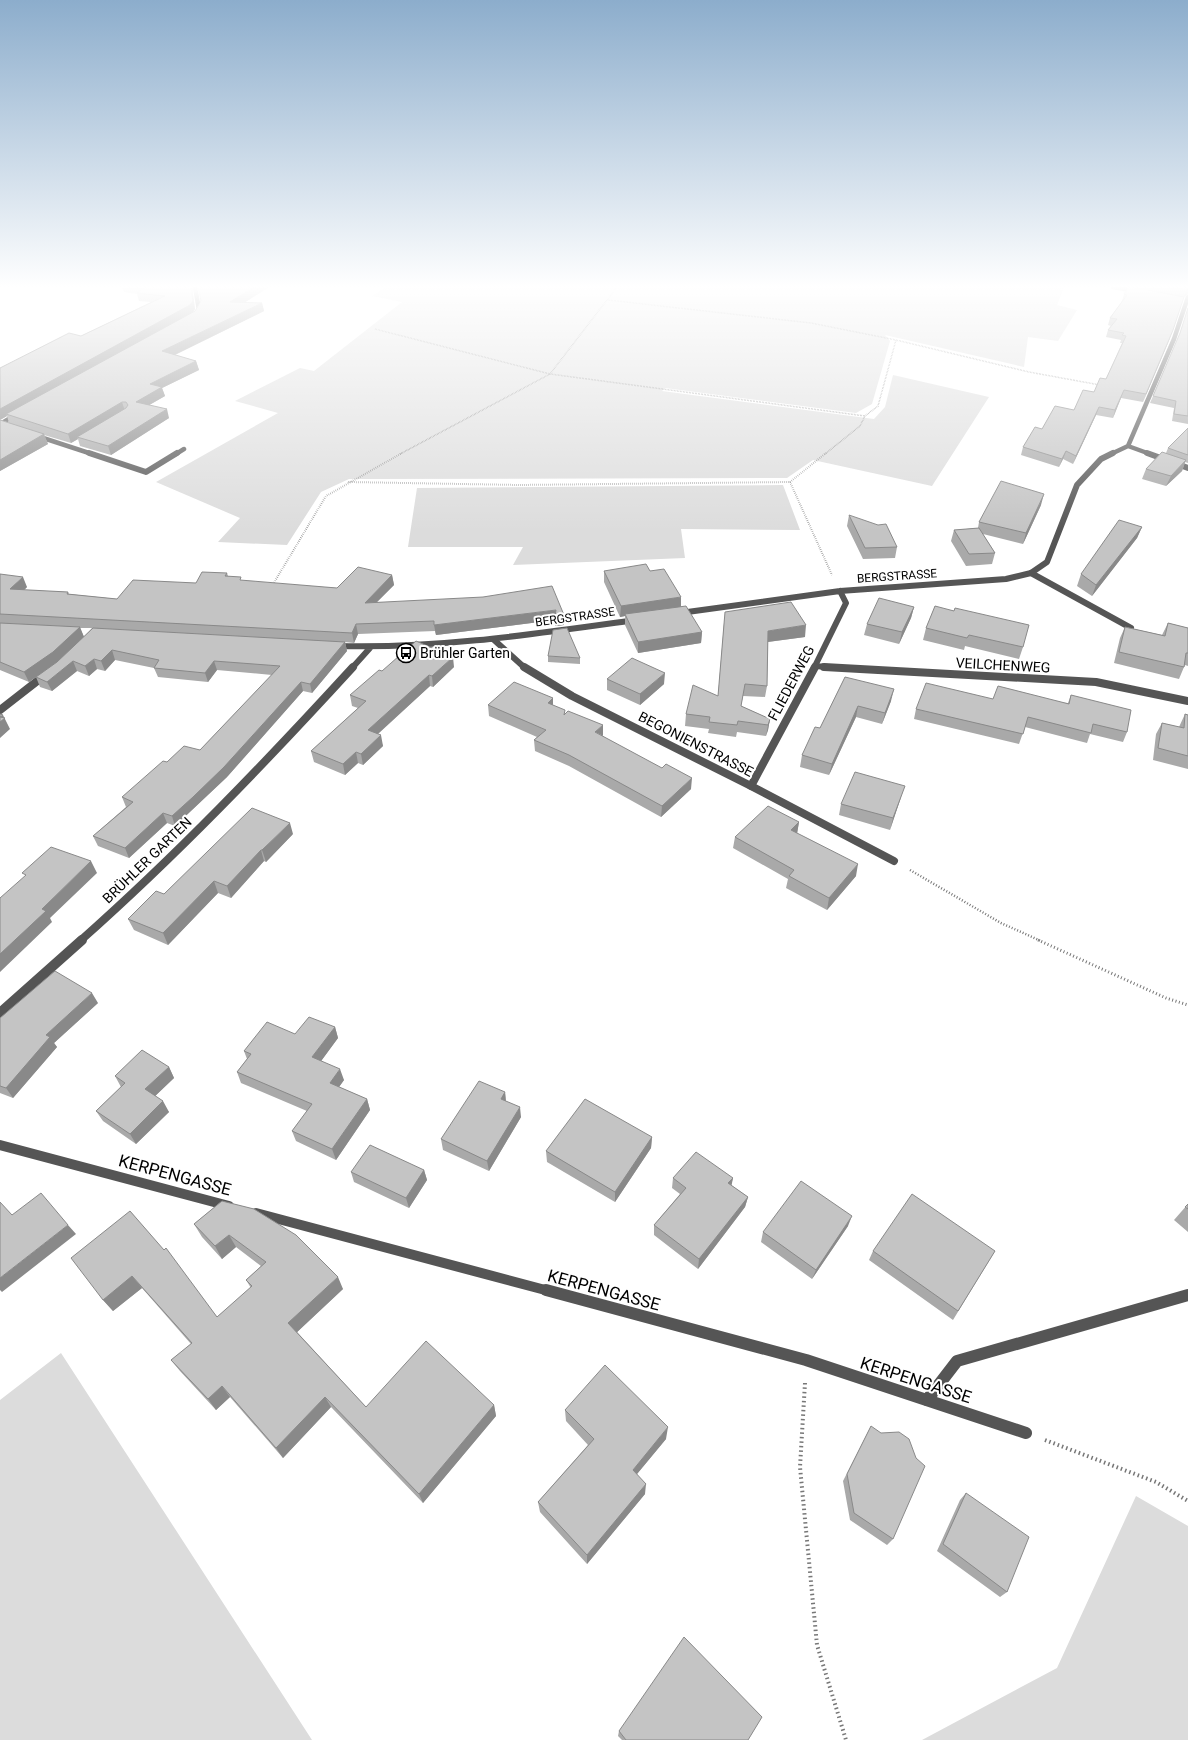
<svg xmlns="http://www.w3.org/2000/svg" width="1188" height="1740" viewBox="0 0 1188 1740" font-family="Roboto,sans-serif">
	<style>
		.green { fill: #dcdcdc }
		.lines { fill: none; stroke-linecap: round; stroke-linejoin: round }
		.path-far4 { stroke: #777; stroke-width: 1.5; stroke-dasharray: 0.5 1; stroke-linecap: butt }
		.path-far3 { stroke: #777; stroke-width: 2; stroke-dasharray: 0.5 1.5; stroke-linecap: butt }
		.path-far2 { stroke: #777; stroke-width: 2.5; stroke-dasharray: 1 2; stroke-linecap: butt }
		.path-far1 { stroke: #777; stroke-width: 3; stroke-dasharray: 1 2.5; stroke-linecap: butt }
		.path { stroke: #777; stroke-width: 4; stroke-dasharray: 1.5 3; stroke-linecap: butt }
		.service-far3 { stroke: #555; stroke-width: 4.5 }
		.service-far2 { stroke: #555; stroke-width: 6 }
		.service-far1 { stroke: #555; stroke-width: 8 }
		.service { stroke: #555; stroke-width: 12 }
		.minor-far4 { stroke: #555; stroke-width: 4.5 }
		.minor-far3 { stroke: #555; stroke-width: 6 }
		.minor-far2 { stroke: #555; stroke-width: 8 }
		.minor-far1 { stroke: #555; stroke-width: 10 }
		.minor { stroke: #555; stroke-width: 12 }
		.wall { fill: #a9a9a9; fill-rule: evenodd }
		.shaded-wall { fill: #898989 }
		.building { fill: #c4c4c4; stroke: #898989 }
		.labels { text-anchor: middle; stroke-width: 4; stroke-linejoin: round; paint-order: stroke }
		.far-street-label { font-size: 12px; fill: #000; stroke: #fff }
		.poi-label { font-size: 14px; fill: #000; stroke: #fff; text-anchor: start }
		.street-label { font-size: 14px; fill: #000; stroke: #fff }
		.near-street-label { font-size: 17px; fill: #000; stroke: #fff }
	</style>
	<rect width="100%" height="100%" fill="#fff"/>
	<!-- green -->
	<path class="green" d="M386,287H1064L1057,305L1077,310L1058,341L1028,337L1024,367L885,335L890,341L872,404L856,413L665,388L662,391L874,419L885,407L893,375L989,397L932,486L813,460L787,478L349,479L321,492L287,545L218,542L240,518L156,482L278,413L235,401L300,368L314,371L402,302L372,296Z
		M783,485L800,530L681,529L685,558L513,565L523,547H408L417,488Z
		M61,1353L312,1740H0V1400Z
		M1136,1496L1188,1526V1740H922L1057,1668Z"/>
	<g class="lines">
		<!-- path-far4 -->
		<path class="path-far4" d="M608,300L811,323L896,340L1029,372L1100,385
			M375,329L550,374L865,416
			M400,454L550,374L617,287
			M825,454L860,426L865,416L878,406L896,340"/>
		<!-- path-far3 -->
		<path class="path-far3" d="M348,482L518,485L790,482L826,453
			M790,482L832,575
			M272,586L326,496L402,453"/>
		<!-- path-far2 -->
		<path class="path-far2" d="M910,870L1001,923L1041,941"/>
		<!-- path-far1 -->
		<path class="path-far1" d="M1038,940L1166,998L1188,1005"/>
		<!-- path -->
		<path class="path" d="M805,1383L800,1467L817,1645L846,1740
			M1045,1440L1156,1482L1188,1501"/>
		<!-- service-far3 -->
		<path class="service-far3" d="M1113,287L1136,291"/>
		<!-- service-far2 -->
		<path class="service-far2" d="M1031,573L1131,628"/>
		<!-- service-far1 -->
		<path class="service-far1" d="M751,786L894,861"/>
		<!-- service -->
		<path class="service" d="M927,1400L957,1361L1188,1295"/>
		<!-- minor-far4 -->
		<path class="minor-far4" d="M195,287L199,310L196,314
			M0,424L17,414
			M37,436L92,454
			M1128,446L1174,339L1188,297
			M1128,446L1150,454
			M176,454L184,449
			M1111,454L1128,446"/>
		<!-- minor-far3 -->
		<path class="minor-far3" d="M89,453L146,472L177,453
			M1147,453L1188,468
			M680,613L840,591L1006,579L1031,573L1047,562L1077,485L1101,459L1113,453
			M493,639L525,668
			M336,646C437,649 535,634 635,620
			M815,666L842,668
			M352,668L370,648
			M814,668L846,603L840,591"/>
		<!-- minor-far2 -->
		<path class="minor-far2" d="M524,667L572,696L751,786L815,667
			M824,667L1096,682L1188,701
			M0,710L45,675
			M80,941C177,855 266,762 353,667"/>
		<!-- minor-far1 -->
		<path class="minor-far1" d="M0,1013L82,940
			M0,1145L229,1206
			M256,1213L549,1291"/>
		<!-- minor -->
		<path class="minor" d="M546,1290L806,1360L1026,1433"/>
	</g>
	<!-- wall -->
	<path class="wall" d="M122,287H192L195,309L193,312L269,287L244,303H262L264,311L175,355L196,361L199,370L162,388L165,396L149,405L169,418L111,455L80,446L78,439L71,443L44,435L48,444L0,471V420L9,423L7,416L0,420L81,336L151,302L139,301L137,294L124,292Z
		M1129,287L1170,338L1143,402L1121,398L1113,418L1096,415L1073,464L1063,459L1059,467L1021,455L1023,447L1042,429L1074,410L1094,392L1106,379L1122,343H1120L1121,340L1106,337L1108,330L1111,326L1108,325L1110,318L1122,301L1124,294Z
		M1133,287H1188V294L1184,297Z
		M1188,307V424L1172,421L1174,408L1150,403L1179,337Z
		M1188,428V463L1185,462L1182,471L1166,486L1142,479L1146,469L1166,453L1168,448Z
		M1041,505L1023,544L983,534L995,553L992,564L966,566L951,541L954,530L978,528L979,522Z
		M849,515L897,547L895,558L863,559L847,526Z
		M1142,527L1137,538L1092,596L1077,586L1081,574Z
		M604,571H650L702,632L701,643L638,653L625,625V616L620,617L604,582Z
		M227,573L228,576L242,581L337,588L392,575L394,585L377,602L564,615V625L555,626V620L436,635L435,631L358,634L354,643L345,642L347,651L312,693L303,691L227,777L175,826L167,823L129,858L98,846L93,836L126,807L122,797L167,762L200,750L272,675L217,670L208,682L158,677L154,668L115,660L105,671L97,669L89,676L77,671L52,691L40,687L36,677L29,682L0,670V574L27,587L24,590L68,592L69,594L117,599L196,583ZM80,628H92L84,637Z
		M935,606L1023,647L1019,659L965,646L964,650L923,640L926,628Z
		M914,607L911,618L899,644L864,635L867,624Z
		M724,623L805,637L768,642L767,686L765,697L743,696L741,706L770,719L768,730L766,736L737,732L736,737L708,733L709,729L685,726L686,714L718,696Z
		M1168,623L1188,628V666L1185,665L1184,667L1179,679L1114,663L1120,638L1125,627L1162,635Z
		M548,656L580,658V664L548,662Z
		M454,667L433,687L430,686L378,734L383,746L363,765L358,763L345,775L314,762L311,751L358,708L352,706L350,695L382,671Z
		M845,677L891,701L882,724L856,717L829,775L800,767L802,755L820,728Z
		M607,679L664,684L640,705L607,690Z
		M1071,695L1127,732L1123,742L1090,734L1087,743L1025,727L1019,744L914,719L916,709L993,699L1068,703Z
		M488,705H553L565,714L691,789L661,817L569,766L535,751L534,740L537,737L489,716Z
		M1185,714L1188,715V769L1153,760L1156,734L1162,723L1179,727Z
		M901,797L890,830L839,815L841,804Z
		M799,822L797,833L856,876L827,910L786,888L788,879L733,848L735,837Z
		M293,834L266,862L264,861L231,898L218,893L168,945L134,930L128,919L164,894Z
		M98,1003L54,1043L57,1047L13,1098L0,1093V1018Z
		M335,1027L338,1038L321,1061L344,1080L339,1087L367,1099L370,1110L336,1160L296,1141L292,1131L307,1111L241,1083L237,1072L247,1059L244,1051L295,1034Z
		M169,1067L174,1078L155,1096L169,1112L136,1144L103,1121L96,1111L121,1087L115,1076Z
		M505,1092L506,1101L521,1117L489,1171L443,1150L441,1139Z
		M652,1137L651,1148L615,1202L547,1162L546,1151Z
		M424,1170L427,1180L409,1208L354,1182L351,1172Z
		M673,1178H733L731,1185L748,1197L745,1207L698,1269L654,1235V1225L680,1194L672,1188Z
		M222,1201L343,1289L297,1332L366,1407L494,1405L496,1416L423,1503L331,1407L283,1458L230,1397L216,1410L180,1371L171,1360L191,1344L142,1288L113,1311L103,1300L130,1211L217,1317L251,1288L246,1280L261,1266L236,1247L222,1259L202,1237L194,1224Z
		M1188,1204V1232L1174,1220Z
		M848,1226L812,1279L761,1242L763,1232Z
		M873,1251H995L953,1320L869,1260Z
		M565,1410L666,1439L637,1474L645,1494L587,1564L540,1512L538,1502L588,1445L566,1421Z
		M871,1426L893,1539L887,1545L850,1520L843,1481Z
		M966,1493L1007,1592L1000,1597L937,1551L960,1500Z
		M619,1731L748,1740H622L618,1736Z"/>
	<!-- shaded-wall -->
	<path class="shaded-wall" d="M191,287H192L195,309L192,313L6,414L7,416L0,420V409Z
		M254,287H269L231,311L230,302Z
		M1188,289V294L1184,297L1187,290Z
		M262,303L264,311L164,360L162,351Z
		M1173,330L1170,338L1143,402L1146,394Z
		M196,361L199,370L162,388L165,396L139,411L136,402L150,384Z
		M1124,390L1121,398L1113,418L1115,410Z
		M122,402L125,411L77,437L78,439L71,443L68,434Z
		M1099,407L1096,415L1073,464L1076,456Z
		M167,409L169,418L111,455L108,446Z
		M44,434L48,444L0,471V460Z
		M1066,451L1063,459L1059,467L1062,459Z
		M1186,460L1182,471L1166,486L1171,476Z
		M1044,494L1041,505L1023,544L1026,533Z
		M1142,527L1137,538L1092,596L1096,585Z
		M392,575L394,585L366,613L365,603Z
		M23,577L27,587L15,599L10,589Z
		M681,597V609L625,614V616L620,617L621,606Z
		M914,607L911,618L899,644L902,632Z
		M556,610L564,615V625L555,626V620L436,635L434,625Z
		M356,624L358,634L354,643L352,633Z
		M806,625L805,637L767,642L768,631Z
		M80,627L84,637L57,662L29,682L24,672Z
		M702,632L701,643L638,653V642Z
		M345,642L347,651L312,693L310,684Z
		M112,650L115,660L105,671L101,661Z
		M453,657L454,667L433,687L432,676Z
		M94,659L97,669L89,676L85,666Z
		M73,661L77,671L52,691L47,682Z
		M214,661L217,670L208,682L205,673Z
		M665,673L664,684L640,705V694Z
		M429,675L430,686L370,741L368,730Z
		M301,682L303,691L227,777L175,826L172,816Z
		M894,689L891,701L882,724L885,713Z
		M553,698V709L548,703Z
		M858,706L856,717L829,775L832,764Z
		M3,715L10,729L0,738V717Z
		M770,719L768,730L766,736L768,725Z
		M603,725V736L595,732Z
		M381,735L383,746L363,765L361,754Z
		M356,752L358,763L345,775L343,764Z
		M692,778L691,789L661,817L662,806Z
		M905,786L901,797L890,830L893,818Z
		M163,813L167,823L129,858L125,848Z
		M799,822L797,834L791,830Z
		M290,823L293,834L266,862L262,850Z
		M261,850L264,861L231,898L227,886Z
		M91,861L97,873L50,918L52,922L0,972V954L42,909Z
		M858,864L856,876L827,910L829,898Z
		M214,881L218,893L168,945L163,933Z
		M92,993L98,1003L54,1043L57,1047L13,1098L6,1088L46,1035Z
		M335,1027L338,1038L316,1068L312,1057Z
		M169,1067L174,1078L151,1100L145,1089Z
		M340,1069L344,1080L334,1094L330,1083Z
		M505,1092L506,1103L501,1099Z
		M367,1099L370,1110L336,1160L332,1149Z
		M163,1101L169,1112L136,1144L130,1134Z
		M520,1107L521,1117L489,1171L487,1161Z
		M652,1137L651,1148L615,1202V1192Z
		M424,1170L427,1180L409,1208L406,1198Z
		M733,1178L731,1188L728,1183Z
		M748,1197L745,1207L698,1269L699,1259Z
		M852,1216L848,1226L812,1279L816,1270Z
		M68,1225L76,1234L2,1292L0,1290V1278Z
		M229,1235L236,1247L222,1259L215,1246Z
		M132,1276L142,1288L113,1311L103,1300Z
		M338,1277L343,1289L294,1335L288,1323Z
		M222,1386L230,1397L216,1410L208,1399Z
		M325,1397L331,1407L283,1458L276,1448Z
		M494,1405L496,1416L423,1503L419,1494Z
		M668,1427L666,1439L632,1480L633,1470Z
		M646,1484L645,1494L587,1564V1555Z"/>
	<!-- building -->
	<path class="building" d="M144,287H191L193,301L190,305L0,409V368L69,333L81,336L165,296L137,293L145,287Z
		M198,287H254L230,302L262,303L162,351L196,361L150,384L162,387L136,402L167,409L108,446L77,437L126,408L128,405L126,402H122L68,434L6,414L195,311L201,301Z
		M1129,287H1132L1184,297L1173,330L1146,394L1124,390L1115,410L1099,407L1076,456L1066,451L1062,459L1023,447L1035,427L1042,429L1055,406L1074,410L1083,390L1094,392L1100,378L1106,379L1126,336L1122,335L1124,333L1108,330L1117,319L1110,318L1127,295L1124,294Z
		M1169,287H1188V289L1187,290Z
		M1188,308V416L1174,414L1176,401L1153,396L1180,333Z
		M0,420L44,434L0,460Z
		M1188,428V455L1168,448Z
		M1162,452L1186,460L1171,476L1146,469Z
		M1001,481L1044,494L1026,533L979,522Z
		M849,515L878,525L886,524L897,547L865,548Z
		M1119,520L1142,527L1096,585L1081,574Z
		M979,528L995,553L969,554L954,530Z
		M646,564L650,571L664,569L681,597L621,606L604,571Z
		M358,567L392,575L365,603L483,597L552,586L564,615L555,616L556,610L434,625V621L356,624L352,633L0,614V574L23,577L10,589L68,592L67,594L117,599L133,580L196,583L202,572L227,573L225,576L241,577L240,580L337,588Z
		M879,598L914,607L902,632L867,624Z
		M791,602L806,625L768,631L767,686L745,684L741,706L770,719L768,725L738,721L737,725L709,722L710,717L686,714L693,685L718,696L725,612Z
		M686,606L702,632L638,642L625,614Z
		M935,606L954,611L955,608L1029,625L1023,647L969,635L967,638L926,628Z
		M0,623L80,627L53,652L24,672L0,662Z
		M1168,623L1188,628V653H1186L1184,667L1119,652L1125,627L1165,636Z
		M93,628L345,642L310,684L301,682L224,767L193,797L172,816L163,813L125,848L93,836L133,802L122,797L163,761L167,762L184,746L200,750L280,666L214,661L205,673L154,668L159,660L112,650L101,661L94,659L85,666L73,661L47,682L36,677L57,662Z
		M567,628L580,658L548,656L553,630Z
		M416,641L453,657L432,676L429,675L368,730L381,735L361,754L356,752L343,764L311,751L366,701L350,695L379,670L382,671Z
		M632,658L665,673L640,694L607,679Z
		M845,677L894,689L885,713L858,706L832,764L802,755L815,727L820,728Z
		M514,682L553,698L548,703L565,710L564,715L568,711L603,725L595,732L662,768L666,764L692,778L662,806L569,755L534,740L546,730L488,705Z
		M926,683L993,699L998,686L1069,704L1071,695L1131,710L1127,732L1093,724L1091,733L1028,717L1023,734L916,709Z
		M0,714L3,715L0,717L5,718L0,722Z
		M1185,714L1188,715V756L1158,748L1162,723L1184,728Z
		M855,772L905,786L893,818L841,804Z
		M768,806L799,822L791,830L858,864L829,898L789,876L794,870L735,837Z
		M252,808L290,823L262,850H261L227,886L214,881L163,933L128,919L156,891L164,894Z
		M51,847L91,861L42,909L46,911L0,954V898L26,875L22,873Z
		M55,971L92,993L46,1035L50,1037L6,1088L0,1086V1018Z
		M309,1017L335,1027L312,1057L340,1069L330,1083L367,1099L332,1149L292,1131L312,1104L237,1072L251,1054L244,1051L267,1022L295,1034Z
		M142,1050L169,1067L145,1089L163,1101L130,1134L96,1111L125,1083L115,1076Z
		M479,1081L505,1092L501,1099L520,1107L487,1161L441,1139Z
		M585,1099L652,1137L615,1192L546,1151Z
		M370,1145L424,1170L406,1198L351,1172Z
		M696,1152L733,1178L728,1183L748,1197L699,1259L654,1225L686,1188L673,1178Z
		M801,1181L852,1216L816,1270L763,1232Z
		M41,1193L68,1225L0,1278V1202L12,1215Z
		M912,1194L995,1251L958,1311L873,1251Z
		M222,1201L254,1209L296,1235L338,1277L288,1323L366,1407L426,1341L494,1405L419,1494L325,1397L276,1448L222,1386L208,1399L171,1360L192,1343L132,1276L103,1300L71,1258L130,1211L164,1250L166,1248L217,1317L252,1286L246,1280L266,1262L229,1235L215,1246L194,1224Z
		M1188,1204V1209L1185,1207Z
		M605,1365L668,1427L633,1470L646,1484L587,1555L538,1502L594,1439L565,1410Z
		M871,1426L881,1433L899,1432L909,1439L916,1458L925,1466L893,1539L854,1513L847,1474Z
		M966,1493L1029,1537L1007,1592L943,1544Z
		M684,1637L762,1717L748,1740H626L619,1731Z"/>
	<!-- sky -->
	<linearGradient id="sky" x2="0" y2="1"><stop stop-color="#8cadcc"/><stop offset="0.54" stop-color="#fff"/><stop offset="1" stop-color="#fff" stop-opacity="0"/></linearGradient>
	<rect width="1188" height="531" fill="url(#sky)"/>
	<!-- icons -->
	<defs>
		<symbol id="bus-ring" viewBox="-11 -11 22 22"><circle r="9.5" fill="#fff" stroke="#000" stroke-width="1.5"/><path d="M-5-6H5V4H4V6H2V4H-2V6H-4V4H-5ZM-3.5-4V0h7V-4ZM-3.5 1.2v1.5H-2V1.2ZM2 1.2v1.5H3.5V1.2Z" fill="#000"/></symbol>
	</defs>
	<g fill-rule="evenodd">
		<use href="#bus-ring" x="395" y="642" width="22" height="22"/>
	</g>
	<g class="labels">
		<!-- far-street labels -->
		<g class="far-street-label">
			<text transform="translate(897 576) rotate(-4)" y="4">BERGSTRASSE</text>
			<text transform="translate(575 617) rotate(-8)" y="4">BERGSTRASSE</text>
		</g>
		<!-- poi labels -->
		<g class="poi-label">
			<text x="420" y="658">Brühler Garten</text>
		</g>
		<!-- street labels -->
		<g class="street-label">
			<text transform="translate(1003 665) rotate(3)" y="5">VEILCHENWEG</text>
			<text transform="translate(791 683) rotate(-62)" y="5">FLIEDERWEG</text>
			<text transform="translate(696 744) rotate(27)" y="5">BEGONIENSTRASSE</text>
			<text transform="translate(147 860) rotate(-44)" y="5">BRÜHLER GARTEN</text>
		</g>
		<!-- near-street labels -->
		<g class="near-street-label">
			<text transform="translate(175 1175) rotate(15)" y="6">KERPENGASSE</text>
			<text transform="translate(604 1290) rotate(15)" y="6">KERPENGASSE</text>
			<text transform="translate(916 1380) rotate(18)" y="6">KERPENGASSE</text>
		</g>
	</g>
</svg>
